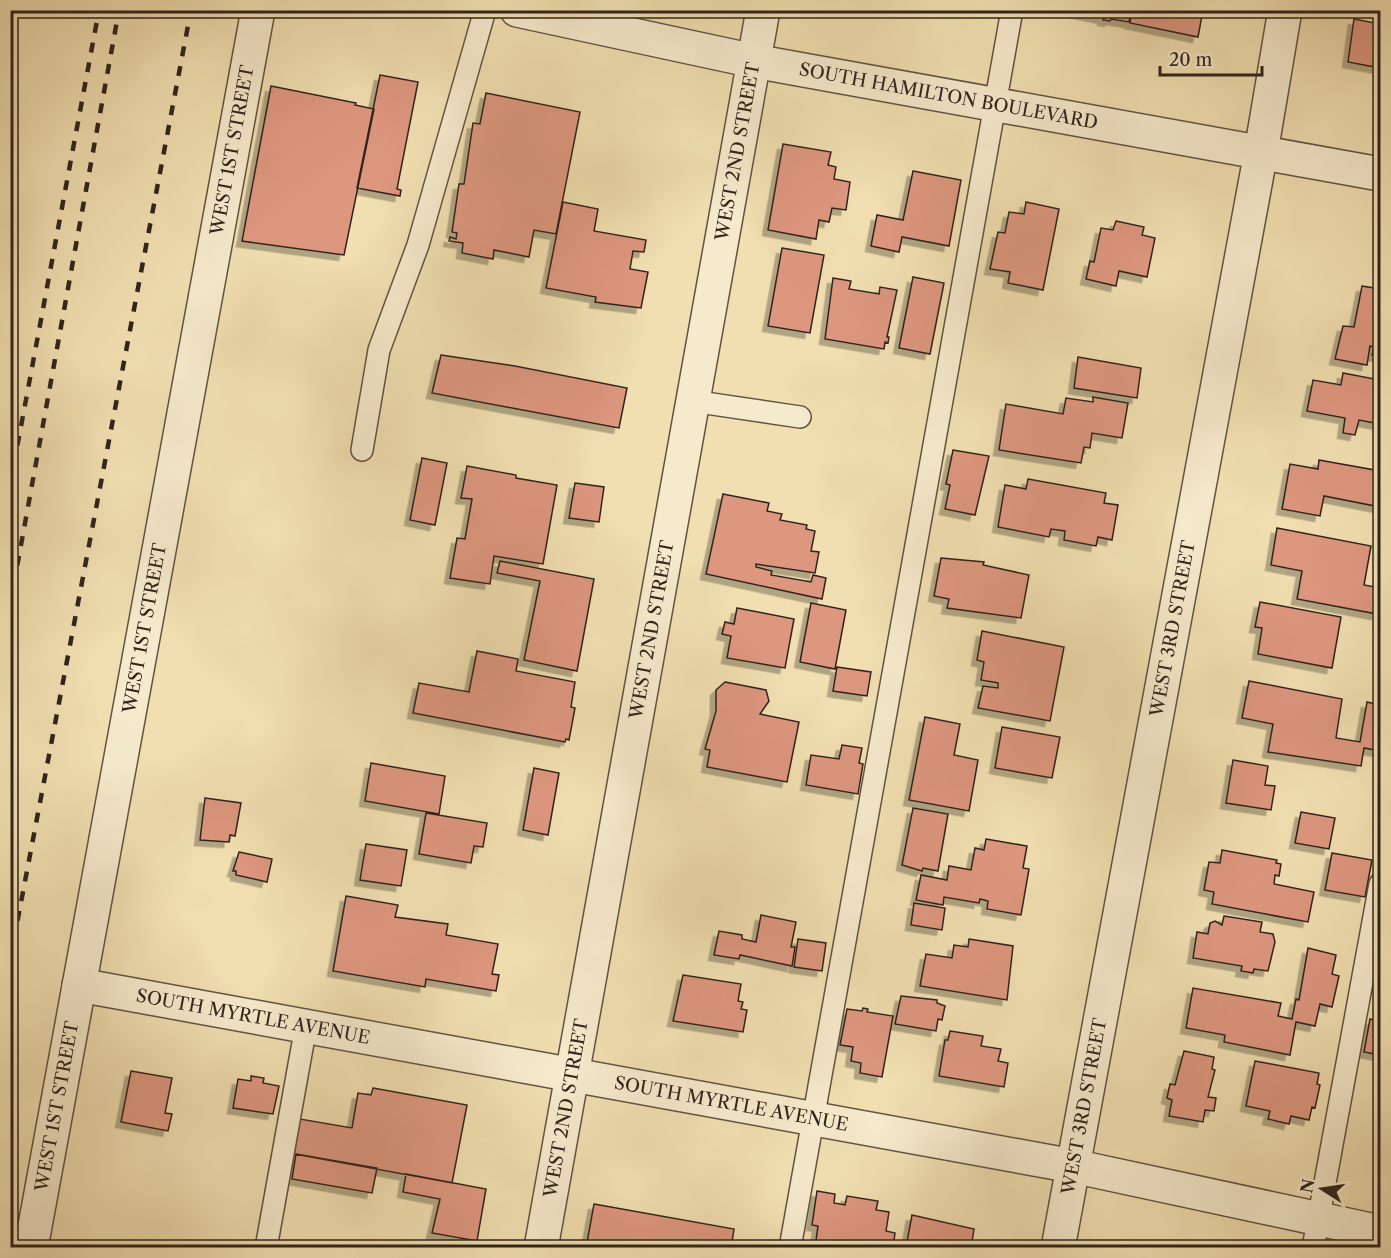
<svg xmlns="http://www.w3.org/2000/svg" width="1391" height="1258" viewBox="0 0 1391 1258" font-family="'Libre Caslon Text',serif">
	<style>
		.building { fill: #dd977f; stroke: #30241d; stroke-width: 1.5; filter: url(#shadow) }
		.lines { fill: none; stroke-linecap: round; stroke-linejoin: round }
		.service-casing { stroke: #605342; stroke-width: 24 }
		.minor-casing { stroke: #605342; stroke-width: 36 }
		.tertiary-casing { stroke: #605342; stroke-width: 36 }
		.service { stroke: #f6eacc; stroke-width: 21 }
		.minor { stroke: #f6eacc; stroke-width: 33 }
		.tertiary { stroke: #f6eacc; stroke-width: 33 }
		.rail { stroke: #30241d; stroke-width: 4.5; stroke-dasharray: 10 10; stroke-linecap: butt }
		.labels { text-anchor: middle; stroke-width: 6; stroke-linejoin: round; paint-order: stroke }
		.street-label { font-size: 18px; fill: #30241d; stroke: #f6eacc }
	</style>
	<defs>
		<filter id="shadow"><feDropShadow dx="-5.5" dy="5.5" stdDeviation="0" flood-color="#0004"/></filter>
	</defs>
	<rect width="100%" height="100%" fill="#f1dfb1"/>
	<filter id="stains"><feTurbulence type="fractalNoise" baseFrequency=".00333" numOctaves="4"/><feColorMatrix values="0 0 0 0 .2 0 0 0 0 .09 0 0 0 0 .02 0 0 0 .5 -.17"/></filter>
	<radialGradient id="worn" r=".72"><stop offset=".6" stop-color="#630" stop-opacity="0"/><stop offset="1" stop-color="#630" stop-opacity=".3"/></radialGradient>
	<!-- building -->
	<path class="building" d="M1065,10H1131L1129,22L1111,19L1110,21L1103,20L1104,18Z
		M1132,10H1203L1198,37L1130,23Z
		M1354,19L1380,24V68L1348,62Z
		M380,75L418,82L397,189L401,190L400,196L357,188Z
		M271,86L356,103L355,105L374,109L344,255L242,241Z
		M486,93L580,112L556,234L534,230L529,257L494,250L493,259L462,253L463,243L449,241L450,237L456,239L457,233L452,232L459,184H464L473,123L480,124Z
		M783,144L831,152L828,165L836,167L834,179L850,182L846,210L832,208L829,222L819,220L816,239L768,230Z
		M913,171L961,180L949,246L902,237L899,252L871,246L877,215L903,220Z
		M563,202L598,209L594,231L646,240L644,252L633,251L630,269L648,272L641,308L595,302L596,297L546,288Z
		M1026,202L1059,209L1043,290L1008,283L1010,272L990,269L998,232L1005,233L1009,212L1024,214Z
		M1116,221L1144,227L1142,235L1155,238L1147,277L1119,271L1116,286L1086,279L1090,261L1094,262L1101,228L1113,230Z
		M782,248L824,255L810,333L768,326Z
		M913,277L944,283L930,354L899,348Z
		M833,278L851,281L849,289L879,294L880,287L897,290L887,337H889L888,343L885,342L884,349L825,339Z
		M1362,286L1380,289V356L1372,355L1374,347L1370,346L1367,365L1335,359L1343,326L1354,327Z
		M441,355L515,366L627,388L619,428L432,393Z
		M1078,357L1141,368L1137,398L1074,388Z
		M1343,373L1380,380V424L1359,420L1355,435L1343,433L1345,418L1307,411L1313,380L1341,385Z
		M1093,397L1128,403L1122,438L1092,433L1090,448L1084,447L1081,463L999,450L1006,404L1063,414L1066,398L1093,402Z
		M953,450L989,456L975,515L945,509L950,485L946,484Z
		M422,458L447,463L435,525L410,520Z
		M1319,460L1380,471V507L1324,496L1320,516L1282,509L1290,464L1318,469Z
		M467,466L516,475V478L557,485L543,564L494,556L490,584L450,578L457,538L465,539L472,499L461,498Z
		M1028,479L1106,493L1104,503L1118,505L1112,540L1098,537L1096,546L1064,540L1065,531L1051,529L1049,537L998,527L1005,485L1026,489Z
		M575,483L604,487L599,522L569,518Z
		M723,494L769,503L767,511L782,514L780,520L807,525L806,529L815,531L811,551L819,552L815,573L756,564V567L772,571L771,575L811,582L813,575L826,578L822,599L706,574Z
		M1277,528L1371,546L1364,585L1380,588L1377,614L1297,599L1302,571L1271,565Z
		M941,558L984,562L983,565L1029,575L1021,618L947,608L949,599L934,596Z
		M500,561L594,579L577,671L524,660L540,581L497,573Z
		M1260,602L1341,617L1332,668L1258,654L1262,628L1255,627Z
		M811,603L846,610L835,669L800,662Z
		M737,608L794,619L785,668L727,658L731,636L722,634L725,622L734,624Z
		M982,631L1064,647L1050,721L978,708L983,686L998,688V683L981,680L984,662L977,660Z
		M477,651L518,659L516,671L575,682L571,707L575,708L569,740L566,739L565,742L413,713L419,683L469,692Z
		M837,667L871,672L867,696L833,691Z
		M1249,681L1342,699L1336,738L1360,742L1367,702L1380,705V751L1364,748L1361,766L1268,752L1273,724L1242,718Z
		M725,682L766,690L769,701L760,714L799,722L787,782L707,767L710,750L705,749L716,711V690Z
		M925,717L960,724L954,755L978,760L969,811L909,800Z
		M1002,727L1060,737L1052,778L995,768Z
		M842,745L862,748L859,763L863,764L858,794L806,785L811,755L839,759Z
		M1233,760L1268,766L1265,785L1275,786L1271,810L1226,803Z
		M371,763L445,776L439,814L365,801Z
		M534,768L559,773L548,835L523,830Z
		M205,798L241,803L235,836L230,835L229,842L200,840Z
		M913,808L948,814L938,871L923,868L922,871L902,865Z
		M1301,812L1335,818L1329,849L1295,843Z
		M426,813L487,823L483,847L474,846L471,863L419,854Z
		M986,839L1027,846L1023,868L1029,869L1021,915L987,909L988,901L980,899L979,903L944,897L943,905L916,900L921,875L947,880L949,866L971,870L975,848L984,850Z
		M366,844L407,850L401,886L360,880Z
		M1222,850L1277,860L1276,863L1281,864L1279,876L1275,875L1274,884L1314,892L1308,922L1212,904L1214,892L1204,890L1209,862L1220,863Z
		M239,852L272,859L267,882L236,875V871H233Z
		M1332,853L1372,860L1365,897L1325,890Z
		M346,896L398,905L395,917L448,924L446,935L498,944L492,974L499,975L496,991L426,979L425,987L333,971Z
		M914,903L945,908L942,930L911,925Z
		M761,915L796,922L791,947H795L792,966L740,955L739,959L714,955L719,931L742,935V939L756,942Z
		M1224,916L1262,922L1260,932L1273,934L1275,942L1268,971L1254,969L1253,973L1241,971L1242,966L1193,958L1197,932L1208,934L1210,923L1215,921L1222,925Z
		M798,939L826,943L822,971L794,967Z
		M969,939L1013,946L1007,1000L920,986L926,954L952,958L954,945L968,947Z
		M1308,948L1336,955L1332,974L1339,976L1332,1007L1320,1004L1315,1026L1296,1022L1290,1055L1224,1042L1225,1035L1186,1028L1193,988L1281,1003L1278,1016L1292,1019L1296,999L1299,1000Z
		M683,975L741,984L738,1001L743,1002L741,1009L747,1010L743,1032L673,1021Z
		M901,996L937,1000V1003L945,1006L942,1020L938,1019L936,1031L895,1024Z
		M863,1008L868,1009L867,1012L893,1016L882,1077L860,1073L861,1063L851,1061L853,1047L840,1045L847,1009L862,1011Z
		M1370,1019L1380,1021V1055L1364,1052Z
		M950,1031L983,1036L981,1046L1001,1049L998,1061L1008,1063L1004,1087L939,1076L945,1040H948Z
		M1184,1051L1214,1057L1212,1069L1215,1070L1208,1097L1216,1098L1214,1111L1205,1110L1203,1122L1169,1116L1172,1100L1167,1098L1170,1084L1175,1085Z
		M1255,1061L1319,1073L1317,1084L1320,1085L1315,1108L1312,1107L1309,1120L1291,1116L1289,1124L1268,1119L1270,1111L1246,1106Z
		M131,1071L172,1078L165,1113L172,1114L168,1131L121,1122Z
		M251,1076L264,1078L263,1083L279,1086L273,1114L233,1108L238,1079L251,1081Z
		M373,1088L467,1105L452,1183L294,1154L300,1119L352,1128L358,1093L371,1095Z
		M296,1154L377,1168L372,1193L292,1179Z
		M406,1174L486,1189L477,1241L432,1233L440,1199L403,1192Z
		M817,1191L835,1194L834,1203L845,1205L847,1196L878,1201L876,1210L889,1212L886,1231L895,1233L893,1248H815L818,1226L812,1225Z
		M594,1204L734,1229L731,1248H586Z
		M912,1215L974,1229L971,1248L906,1247Z"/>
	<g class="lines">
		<defs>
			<path id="service" d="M692,401L800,417
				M362,450L379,350L418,245L485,10
				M266,1248L306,1026
				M790,1248L1012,10
				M1313,1248L1380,884"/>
			<g id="minor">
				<path id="s1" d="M79,985L1073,1166L1380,1232"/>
				<path id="s2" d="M31,1248L258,10"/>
				<path id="s3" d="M541,1248L763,10"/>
				<path id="s4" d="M1058,1248L1261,152L1285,10"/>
			</g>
			<g id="tertiary">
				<path id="s5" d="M517,10L754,61L1380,174"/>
			</g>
		</defs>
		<!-- service casing -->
		<use href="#service" class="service-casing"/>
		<!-- minor casing -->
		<use href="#minor" class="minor-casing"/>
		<!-- tertiary casing -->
		<use href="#tertiary" class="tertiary-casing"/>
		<!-- service -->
		<use href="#service" class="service"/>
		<!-- minor -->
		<use href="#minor" class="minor"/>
		<!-- tertiary -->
		<use href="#tertiary" class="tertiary"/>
		<!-- rail -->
		<path class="rail" d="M10,485L99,10
			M10,605L119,10
			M10,960L191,10"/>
	</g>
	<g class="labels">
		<!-- street labels -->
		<g class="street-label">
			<text dy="6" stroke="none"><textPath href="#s5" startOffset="440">SOUTH HAMILTON BOULEVARD</textPath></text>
			<text dy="6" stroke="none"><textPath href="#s2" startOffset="1116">WEST 1ST STREET</textPath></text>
			<text dy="6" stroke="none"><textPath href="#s3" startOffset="1114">WEST 2ND STREET</textPath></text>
			<text dy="6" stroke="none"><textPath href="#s2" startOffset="630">WEST 1ST STREET</textPath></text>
			<text dy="6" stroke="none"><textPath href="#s3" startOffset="628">WEST 2ND STREET</textPath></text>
			<text dy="6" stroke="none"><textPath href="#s4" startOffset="630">WEST 3RD STREET</textPath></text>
			<text dy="6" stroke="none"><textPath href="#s1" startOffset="177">SOUTH MYRTLE AVENUE</textPath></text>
			<text dy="6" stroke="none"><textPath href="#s1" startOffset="663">SOUTH MYRTLE AVENUE</textPath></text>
			<text dy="6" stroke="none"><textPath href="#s2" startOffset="144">WEST 1ST STREET</textPath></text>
			<text dy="6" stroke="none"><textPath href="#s3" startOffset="142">WEST 2ND STREET</textPath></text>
			<text dy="6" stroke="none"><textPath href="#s4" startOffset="144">WEST 3RD STREET</textPath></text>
		</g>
	</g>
	<!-- margin -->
	<rect width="1391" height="1258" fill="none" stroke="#f1dfb1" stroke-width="36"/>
	<rect x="12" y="12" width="1367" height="1234" fill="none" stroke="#30241d" stroke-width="3"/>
	<rect x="18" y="18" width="1355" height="1222" fill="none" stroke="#30241d" stroke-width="1.5"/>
	<!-- north arrow -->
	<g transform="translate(1322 1189) rotate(282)" stroke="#f6eacc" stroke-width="4.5" paint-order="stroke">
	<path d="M0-4.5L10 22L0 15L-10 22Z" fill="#30241d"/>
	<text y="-9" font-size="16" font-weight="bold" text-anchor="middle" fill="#30241d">N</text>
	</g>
	<!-- scale -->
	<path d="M1160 66v9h102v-9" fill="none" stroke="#30241d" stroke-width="3"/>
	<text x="1169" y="66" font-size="18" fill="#30241d" stroke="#f6eacc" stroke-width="4.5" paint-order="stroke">20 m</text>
	<rect width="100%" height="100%" filter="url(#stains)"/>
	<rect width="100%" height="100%" fill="url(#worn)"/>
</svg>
